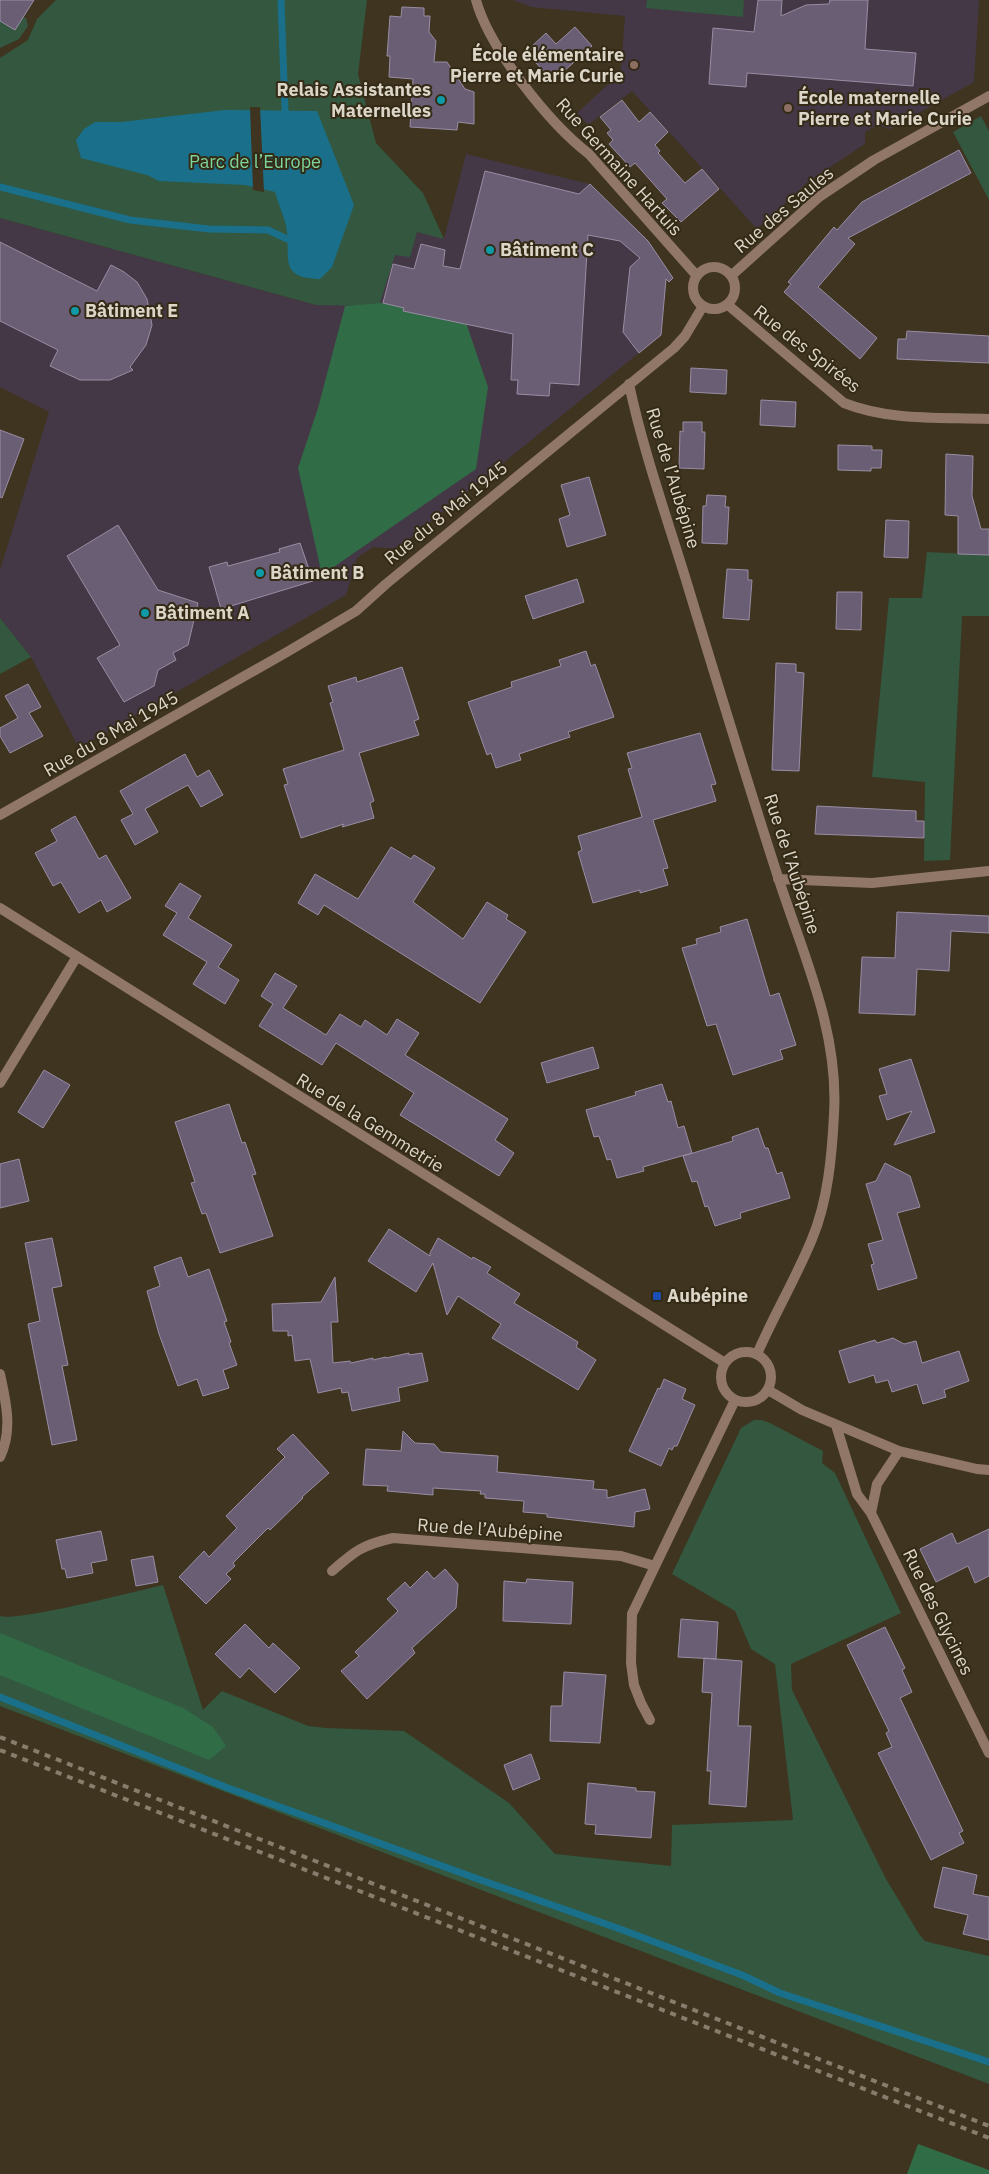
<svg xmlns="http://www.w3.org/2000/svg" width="989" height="2174" viewBox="0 0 989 2174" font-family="'IBM Plex Sans',sans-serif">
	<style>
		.education { fill: #453846 }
		.green { fill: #33573f }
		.forest { fill: #306c46 }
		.water { fill: #1a708a }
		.pier { fill: #3e341f }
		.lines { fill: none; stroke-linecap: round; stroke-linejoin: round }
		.stream { stroke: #1a708a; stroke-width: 7 }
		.building { fill: #6a5e74; stroke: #998da4 }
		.street { stroke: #917768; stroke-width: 10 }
		.rail { stroke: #867d6c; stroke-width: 4; stroke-dasharray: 6 6; stroke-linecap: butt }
		.education-dot { fill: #8d6e63; stroke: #342a15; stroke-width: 2 }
		.culture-dot { fill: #0f9aa8; stroke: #342a15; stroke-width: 2 }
		.transit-dot { fill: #1a4fb4; stroke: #342a15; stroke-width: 2 }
		.labels { text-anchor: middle; stroke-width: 4; stroke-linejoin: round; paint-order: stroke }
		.poi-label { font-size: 18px; font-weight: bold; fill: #dcd6c9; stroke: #342a15; text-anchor: start }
		.park-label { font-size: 18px; fill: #7fd49b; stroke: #342a15 }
		.street-label { font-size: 18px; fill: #dcd6c9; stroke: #342a15 }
	</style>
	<rect width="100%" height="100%" fill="#3e341f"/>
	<!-- education -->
	<path class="education" d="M513,0H979L974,82L890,129L877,125L865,132V144L809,181L757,229L632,91L588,125L577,113L618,75L621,68L625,16L531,7Z
		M466,154L590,184L639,233L667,270L661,335L397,549L373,547L357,558L346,595L79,748L31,657L0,618V570L49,412L0,387V218L316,305L395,254L417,232L444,238Z"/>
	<!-- green -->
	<path class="green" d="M56,0H367L358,74L376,143L423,193L444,239L417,232L410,257L395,255L379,306L316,305L0,218V58L28,40L37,19Z
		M647,0H744L743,17L646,8Z
		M23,17L26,18L28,26L19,39L0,48V21L14,29Z
		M981,116L989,131V200L953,132Z
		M927,552L989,555V616H962L950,860L924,861L925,782L872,777L889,598H922Z
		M0,618L31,657L0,674Z
		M754,1420H762L770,1423L823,1451L822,1463L835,1473L901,1613L791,1664L792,1690L886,1879L919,1934L925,1941L932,1943L989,1956V2084L0,1706V1616C17,1622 137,1591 163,1585L203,1710L222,1691L308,1726L326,1728L404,1731L509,1803L555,1854L671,1866L672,1825L793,1820L775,1664L751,1649L735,1611L672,1574L741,1428Z"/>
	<!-- forest -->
	<path class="forest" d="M394,302L462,311L488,387L476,469L322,575L298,468L318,408L345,306Z
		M0,1633L183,1708L213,1727L226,1746L209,1760L0,1675Z
		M918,2144L989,2170V2174H907Z"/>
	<!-- water -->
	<path class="water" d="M225,110L317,111L354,205L332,267L320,279C276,278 292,256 286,225C283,214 278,203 275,192L245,185L159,181L147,175L81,158L76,140L84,129L95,122H121Z"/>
	<!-- pier -->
	<path class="pier" d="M250,107H260L264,192L253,190Z"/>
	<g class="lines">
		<!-- stream -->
		<path class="stream" d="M281,0L285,110
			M0,187L130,220L209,229L268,230L287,239
			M0,1697L228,1788L478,1879L620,1929L742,1975L780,1993L989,2062"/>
	</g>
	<!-- building -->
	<path class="building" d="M0,0H34L15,30L0,21Z
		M758,0H782L781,16L806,5L829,4L830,0H868L865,49L916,53L913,86L747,73L746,87L709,84L713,28L754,32Z
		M402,7L424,8V16H430L429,32L436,41L434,62H447L465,89L474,92V124L458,122L457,130L410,127L413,79L389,77L390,56H387L390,16L401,17Z
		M575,27L592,46L553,81L535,62L539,58L530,48L546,33L556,44Z
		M622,100L639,122L650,112L668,132L655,145L660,151L658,153L685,183L702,169L719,189L681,222L662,203L667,199L635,163L630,167L609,144L613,140L607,133L611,130L600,117Z
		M959,150L971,173L848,238L855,244L818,287L877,338L860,359L784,292L791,284L788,282L834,227L837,230L862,202Z
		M485,171L579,194L590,184L648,241L673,278L669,282L666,279L661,335L639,353L623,332L630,267L640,258L620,241L588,235L579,385L550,383L549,396L517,394L518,380H511L513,334L403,311L404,308L383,303L393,264L414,269L421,244L445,250L443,266L460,269Z
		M0,242L97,291L111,265L124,272L137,282L147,299L152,325L146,345L130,367L133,370L110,380H80L50,366L58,350L0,321Z
		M907,331L989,336V363L897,359L898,339H906Z
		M691,368L727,370L726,394L690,392Z
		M761,400L796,402L795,427L760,425Z
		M683,422H702V432H705L704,469L679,468L680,431L683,432Z
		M0,430L24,439L2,498L0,497Z
		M838,445L872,446V450H882L881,468H871V471L838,470Z
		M946,454L973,456L972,496L981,529H989V555L958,554V516L945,515Z
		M589,477L606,535L567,547L559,519L570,515L561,485Z
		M707,495L726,496L725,507H729L727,544L702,543L703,506H706Z
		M886,520L909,521L908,558L884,557Z
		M118,525L158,590L198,603L188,645L173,653L176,660L158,670L154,686L124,702L97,658L120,645L67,556Z
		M300,543L313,581L221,609L209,567L227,562L228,566L280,552L279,549Z
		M727,569L748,570V580H752L749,620L723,618Z
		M577,579L584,602L533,619L525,596Z
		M837,592H862L861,630L836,629Z
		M586,651L591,666L595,664L614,717L568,732L570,737L519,754L521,760L496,768L491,753L487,755L468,702L512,687L511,682L561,666L559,660Z
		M776,663L796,664V672L804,673L799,771L772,770Z
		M402,667L419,719L414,721L419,735L359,753L374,801L370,803L374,818L342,827L344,824L301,838L284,785L288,784L283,769L344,750L330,703L333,702L328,686L356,677L357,682Z
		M28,684L41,707L29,713L43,736L10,753L0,736V728L18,718L5,696Z
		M700,733L716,784L711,785L716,801L653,820L668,868L663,869L668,885L640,893V890L593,903L578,852L582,850L578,836L642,817L628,769L632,768L627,753Z
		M185,754L197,777L209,770L223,795L201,807L188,785L166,797L145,809L158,832L135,845L121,820L133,814L120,791Z
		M817,806L916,811V821H924V838L815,834Z
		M75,816L99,859L106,855L131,898L107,912L101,900L79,913L61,882L53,886L35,853L57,841L51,830Z
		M391,847L411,859L414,855L435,868L413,902L463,939L487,902L508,915L506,919L526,932L480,1003L324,905L318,915L298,903L315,874L358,899Z
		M180,883L201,896L188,918L232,945L218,967L239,980L225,1004L193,984L207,962L163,935L177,913L165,906Z
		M897,912L989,916V933L951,931L949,971L917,969L915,1015L859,1013L862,957L895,958Z
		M747,919L770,996L779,993L796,1045L780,1050L783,1059L733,1075L716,1024L707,1026L682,948L697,944L696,939L721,932L720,927Z
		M275,973L297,986L283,1008L326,1035L340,1014L361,1027L365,1020L387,1035L397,1019L419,1033L405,1055L508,1119L495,1140L514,1153L499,1176L400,1115L414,1093L336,1043L322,1065L259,1026L273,1004L261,996Z
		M593,1047L599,1068L547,1083L541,1063Z
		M911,1059L935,1132L894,1145L912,1111L887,1120L879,1096L887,1094L879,1069Z
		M44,1070L70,1085L43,1128L18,1112Z
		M662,1084L668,1102L671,1101L678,1128L684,1126L692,1153L643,1167L644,1171L617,1178L611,1159L607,1160L599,1136L594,1137L586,1110L636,1095L635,1092Z
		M229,1104L242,1143L245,1142L256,1174L252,1175L273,1236L220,1253L206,1213L202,1214L191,1183L195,1182L175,1122Z
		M758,1128L765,1148H768L777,1174L782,1172L790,1198L740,1213L741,1218L715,1226L708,1206L705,1207L697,1181L692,1182L683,1156L733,1141L732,1137Z
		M19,1159L29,1201L0,1208V1164Z
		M885,1163L910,1176L920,1207L897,1213L917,1278L878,1290L871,1265L874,1264L868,1244L883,1240L866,1184L876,1181Z
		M389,1229L430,1256V1253L438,1238L472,1259L473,1257L491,1267L487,1273L520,1294L514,1303L578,1342L576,1347L596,1360L578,1390L492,1338L501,1324L458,1296L447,1315L433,1263L416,1292L368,1261Z
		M52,1238L62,1286L52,1288L68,1365L62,1366L77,1440L52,1445L28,1324L40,1321L25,1243Z
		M181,1257L188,1277L209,1269L227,1321L224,1322L231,1342L229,1343L237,1365L223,1370L229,1388L203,1396L197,1379L178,1386L159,1334L147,1291L160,1286L154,1267Z
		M335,1277L338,1322H331L333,1363L350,1361L351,1363L373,1358V1360L386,1357V1358L409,1353V1355L422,1353L428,1381L398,1388L400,1401L352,1411L348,1392L342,1393L341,1388L318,1393L310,1359L295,1361L292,1335L288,1336V1331H273L272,1304L321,1302Z
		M893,1338L904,1344L916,1341L922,1363L959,1351L969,1381L944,1390L946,1397L923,1404L917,1384L892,1392L888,1380L876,1383L874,1375L849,1383L839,1351L875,1340L877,1343Z
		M664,1379L686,1389L682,1399L695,1405L677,1446H674L672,1450L669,1448L661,1466L629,1451L658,1388L660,1389Z
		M403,1431L415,1443L434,1444L441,1452L498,1456L497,1472L594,1481L593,1489L607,1490V1498L645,1489L650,1509L635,1512L634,1527L547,1517V1514L523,1512L524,1501L485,1498V1494H480L481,1491L433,1488V1495L387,1491L388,1486L363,1485L366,1449L401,1451Z
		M293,1434L329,1473L302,1497L303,1498L270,1530L268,1528L233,1563L235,1566L226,1574L231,1579L206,1604L179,1577L204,1551L209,1557L237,1528L226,1516L285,1457L277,1449Z
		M989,1529V1576L975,1583L968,1566L936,1582L920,1549L952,1533L957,1544Z
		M101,1531L107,1560L91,1563L93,1573L67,1578L65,1569H62L56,1540Z
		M153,1556L158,1582L136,1586L131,1560Z
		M445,1569L458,1584L456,1608L412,1648L415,1653L367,1699L341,1671L359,1656L355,1652L398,1611L387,1599L405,1582L410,1588L427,1571L434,1579Z
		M527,1579L573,1582L571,1624L503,1621L504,1581L526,1583Z
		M681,1619L718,1622L716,1659L678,1657Z
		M245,1624L269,1648L273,1643L300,1668L275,1693L249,1668L240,1678L215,1654Z
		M885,1627L905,1668L902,1670L912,1692L900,1698L963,1831L959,1833L964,1843L931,1860L878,1753L892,1747L886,1733L889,1731L847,1645Z
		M704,1658L742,1661L738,1726H751L746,1807L709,1804L711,1771H707L712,1693L702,1692Z
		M564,1672L606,1675L600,1743L550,1741L551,1706H562Z
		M531,1754L540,1779L513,1790L504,1765Z
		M588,1783L636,1788V1791L655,1792L651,1838L595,1834L596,1825L585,1824Z
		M943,1867L977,1875L973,1894L989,1897V1940L963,1934L968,1915L934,1907Z"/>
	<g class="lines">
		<!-- street -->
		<path class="street" d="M476,0C489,48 549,123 589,154L697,276
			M693 288a21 21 0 1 1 42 0a21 21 0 1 1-42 0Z
			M732,275L819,197L874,160L989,96
			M728,305L844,403C889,421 941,417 989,419
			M629,384C643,450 666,515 686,580C716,679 746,778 778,877C803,955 839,1030 834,1114C832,1155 828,1201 812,1239C796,1278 774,1315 757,1354
			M0,815L287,652L356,611L386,584L674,348L685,336L703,306
			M778,879L872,883L989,871
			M0,908L725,1363
			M0,1083L76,958
			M721 1377a25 25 0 1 1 50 0a25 25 0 1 1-50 0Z
			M0,1374C6,1402 13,1430 0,1457
			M768,1390L802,1410L899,1451L977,1469L989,1470
			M836,1425L857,1494L871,1513L989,1753
			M871,1513L877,1484L899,1451
			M332,1571C355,1551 362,1545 393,1538L621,1556L655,1566
			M650,1720L641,1703L634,1685L631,1663L632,1614L735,1400"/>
		<!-- rail -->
		<path class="rail" d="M0,1737L989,2126
			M0,1750L989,2138"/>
	</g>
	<!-- markers -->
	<g class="education-dot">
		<circle cx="634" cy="65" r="5"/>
		<circle cx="788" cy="108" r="5"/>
	</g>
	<g class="culture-dot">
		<circle cx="441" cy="100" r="5"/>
		<circle cx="490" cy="250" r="5"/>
		<circle cx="75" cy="311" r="5"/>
		<circle cx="260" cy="573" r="5"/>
		<circle cx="145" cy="613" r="5"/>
	</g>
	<rect class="transit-dot" x="652" y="1291" width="10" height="10" rx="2.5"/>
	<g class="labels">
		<!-- poi labels -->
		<g class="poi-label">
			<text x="624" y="61" text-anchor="end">École élémentaire<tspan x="624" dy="21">Pierre et Marie Curie</tspan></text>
			<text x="431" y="96" text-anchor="end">Relais Assistantes<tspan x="431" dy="21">Maternelles</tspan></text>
			<text x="798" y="104">École maternelle<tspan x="798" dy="21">Pierre et Marie Curie</tspan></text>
			<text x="500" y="256">Bâtiment C</text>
			<text x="85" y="317">Bâtiment E</text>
			<text x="270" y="579">Bâtiment B</text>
			<text x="155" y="619">Bâtiment A</text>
			<text x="667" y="1302">Aubépine</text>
		</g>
		<!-- park labels -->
		<g class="park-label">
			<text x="255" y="168">Parc de l’Europe</text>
		</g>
		<!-- street labels -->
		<g class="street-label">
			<text transform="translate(619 167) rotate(48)" y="6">Rue Germaine Hartuis</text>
			<text transform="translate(784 210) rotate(-40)" y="6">Rue des Saules</text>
			<text transform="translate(807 349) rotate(38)" y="6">Rue des Spirées</text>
			<text transform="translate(673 478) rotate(73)" y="6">Rue de l’Aubépine</text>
			<text transform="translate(446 513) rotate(-39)" y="6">Rue du 8 Mai 1945</text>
			<text transform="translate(111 734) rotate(-30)" y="6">Rue du 8 Mai 1945</text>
			<text transform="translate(792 864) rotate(72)" y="6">Rue de l’Aubépine</text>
			<text transform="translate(370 1123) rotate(32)" y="6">Rue de la Gemmetrie</text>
			<text transform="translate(490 1530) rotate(4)" y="6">Rue de l’Aubépine</text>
			<text transform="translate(938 1612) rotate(64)" y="6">Rue des Glycines</text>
		</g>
	</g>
</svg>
